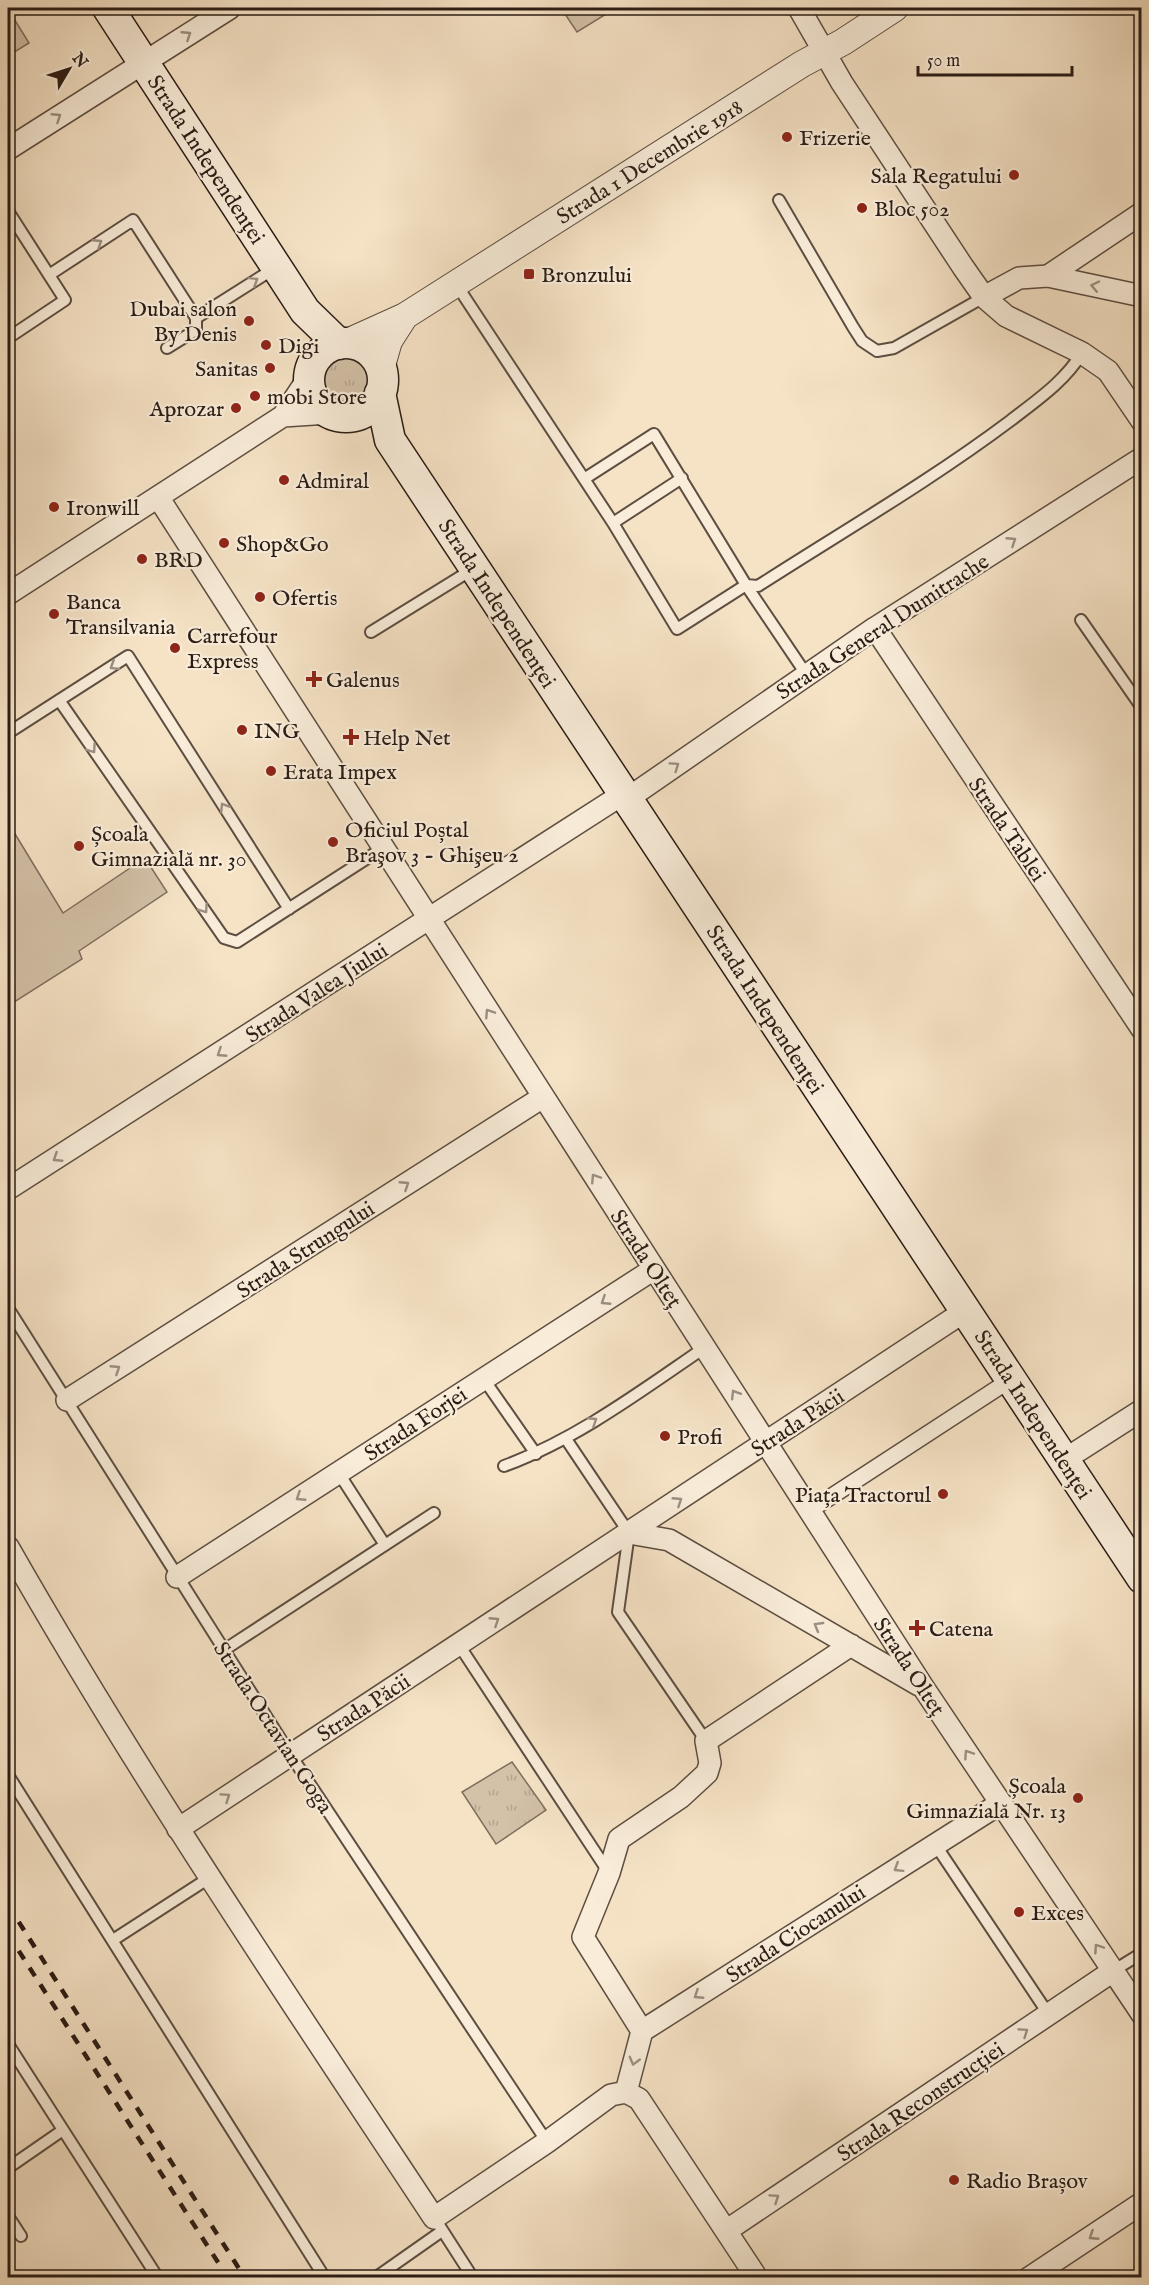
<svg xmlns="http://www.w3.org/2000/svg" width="1149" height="2285" viewBox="0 0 1149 2285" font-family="'IM FELL English',serif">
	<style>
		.grass { fill: url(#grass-tufts); stroke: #7e6e5e; stroke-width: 1.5 }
		.pitch { fill: #d3c1a8; stroke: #7e6e5e; stroke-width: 1.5 }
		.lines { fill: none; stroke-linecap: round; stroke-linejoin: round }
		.service-casing { stroke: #5d4e41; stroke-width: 14 }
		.pedestrian-casing { stroke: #5d4e41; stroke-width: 18 }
		.minor-casing { stroke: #5d4e41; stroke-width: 24 }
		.tertiary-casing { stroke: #5d4e41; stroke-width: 28 }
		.secondary-casing { stroke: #2a1c15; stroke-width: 33 }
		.service { stroke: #f9edda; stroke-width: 10 }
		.pedestrian { stroke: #f9edda; stroke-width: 15 }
		.minor { stroke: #f9edda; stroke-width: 21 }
		.tertiary { stroke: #f9edda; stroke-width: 26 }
		.secondary { stroke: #f9edda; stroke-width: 30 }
		.rail { stroke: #2a1c15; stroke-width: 4.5; stroke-dasharray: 10 10; stroke-linecap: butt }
		.oneway { stroke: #9c8f81 }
		.poi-dot { fill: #8f2418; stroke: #f9edda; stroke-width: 2 }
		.labels { text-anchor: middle; stroke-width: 4.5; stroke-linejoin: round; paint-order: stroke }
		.poi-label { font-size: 22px; fill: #2a1c15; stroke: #f9edda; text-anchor: start }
		.street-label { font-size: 22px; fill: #2a1c15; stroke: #f9edda }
	</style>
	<defs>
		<pattern id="grass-tufts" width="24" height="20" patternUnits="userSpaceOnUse" patternTransform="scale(1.5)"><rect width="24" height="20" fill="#d3c1a8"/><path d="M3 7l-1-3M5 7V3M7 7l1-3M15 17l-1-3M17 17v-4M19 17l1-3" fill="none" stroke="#b5a590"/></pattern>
	</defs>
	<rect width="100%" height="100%" fill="#f6e3c6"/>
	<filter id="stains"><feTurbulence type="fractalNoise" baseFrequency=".00333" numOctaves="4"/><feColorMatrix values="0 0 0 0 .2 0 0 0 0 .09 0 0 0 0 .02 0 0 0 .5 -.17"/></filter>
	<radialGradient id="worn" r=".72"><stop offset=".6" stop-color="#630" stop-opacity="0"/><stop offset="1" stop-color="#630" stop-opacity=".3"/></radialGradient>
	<!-- grass -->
	<path class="grass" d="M561,8H616L577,32Z
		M8,9L29,43L8,56Z
		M322 379a24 24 0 1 1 48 0a24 24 0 1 1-48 0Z
		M512,1762L546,1810L496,1844L462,1792Z"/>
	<!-- pitch -->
	<path class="pitch" d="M9,824L63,913L145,858L167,892L79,951L82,959L8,1006Z"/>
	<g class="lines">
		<defs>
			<path id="service" d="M779,200L853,327L862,341L877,351L894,348L984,297
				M8,211L65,300L8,338
				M49,275L133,220L196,318V330L167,348
				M456,284L613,523L677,629L746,585L758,586C842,532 930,481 1010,421C1037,400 1064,382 1082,353
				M196,318L275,268
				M584,479L654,434L746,585L806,674
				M613,523L682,478
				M1081,620L1142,708
				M371,632L473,569
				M59,700L224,938L237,942L383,848
				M8,733L128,656L289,909
				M8,1308L290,1754L547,2142
				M483,1378L536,1454
				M566,1439L629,1533L618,1612L706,1741
				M504,1466C577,1439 641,1391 704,1348
				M338,1472L385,1545
				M459,1645L609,1873
				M224,1650L434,1513
				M8,1775L325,2278
				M935,1844L1049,2015
				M113,1940L209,1878
				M1113,1971L1142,1953
				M8,2044L158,2278
				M8,2168L63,2130
				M8,2216L21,2236
				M439,2225L473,2278
				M375,2278L442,2231"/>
			<path id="pedestrian" d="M809,1511L1010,1380"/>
			<path id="minor" d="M799,8L842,83L963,267L984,297L1006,316L1082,353L1108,371L1142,421
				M8,149L230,8
				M1048,276L1142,213
				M984,297L1019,278L1048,276L1142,296
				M283,416L329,413
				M158,497L923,1687L1142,2014
				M8,594L283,416L309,377
				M875,628L1142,1029
				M627,799L875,628L1142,458
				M8,1189L623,794
				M67,1400L543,1097
				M1064,1460L1142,1410
				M629,1533L669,1540L919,1685
				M8,1547C139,1777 288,1997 434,2218L547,2142L611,2095L626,2092L639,2099L757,2278
				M177,1577L654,1269
				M178,1829L965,1311
				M642,2031L583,1937L609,1873L619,1839L681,1797L707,1773L710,1763L706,1741L851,1645
				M626,2092L642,2031L1001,1803
				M726,2231L1113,1971
				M1029,2278L1142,2203"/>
			<path id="tertiary" d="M345,343L405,316L802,64L843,42L895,8
				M381,369L389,341L405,316"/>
			<path id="secondary" d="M108,8L305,311L339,344
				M309 380a37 37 0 1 1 74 0a37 37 0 1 1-74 0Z
				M380,393L390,440L1142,1578"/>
		</defs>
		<!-- service casing -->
		<use href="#service" class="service-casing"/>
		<!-- pedestrian casing -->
		<use href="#pedestrian" class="pedestrian-casing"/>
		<!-- minor casing -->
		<use href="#minor" class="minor-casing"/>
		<!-- tertiary casing -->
		<use href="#tertiary" class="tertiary-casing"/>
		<!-- secondary casing -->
		<use href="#secondary" class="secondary-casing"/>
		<!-- service -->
		<use href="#service" class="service"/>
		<!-- pedestrian -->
		<use href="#pedestrian" class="pedestrian"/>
		<!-- minor -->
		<use href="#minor" class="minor"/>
		<!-- tertiary -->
		<use href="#tertiary" class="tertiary"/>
		<!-- secondary -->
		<use href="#secondary" class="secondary"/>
		<!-- rail -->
		<path class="rail" d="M8,1905L245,2278
			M8,1934L228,2278"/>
	</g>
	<!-- one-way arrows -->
	<defs><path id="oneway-chevron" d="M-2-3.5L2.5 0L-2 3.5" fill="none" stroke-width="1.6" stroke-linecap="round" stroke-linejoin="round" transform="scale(1.5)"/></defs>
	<g class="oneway">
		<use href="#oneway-chevron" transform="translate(187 35) rotate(-33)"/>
		<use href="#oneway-chevron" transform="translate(57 117) rotate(-33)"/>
		<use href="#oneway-chevron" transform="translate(98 243) rotate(-33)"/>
		<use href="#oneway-chevron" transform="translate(254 281) rotate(-32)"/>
		<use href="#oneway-chevron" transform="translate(1095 286) rotate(-168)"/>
		<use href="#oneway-chevron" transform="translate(1012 541) rotate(-33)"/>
		<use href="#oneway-chevron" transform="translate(114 666) rotate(148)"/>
		<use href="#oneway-chevron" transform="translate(92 749) rotate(55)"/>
		<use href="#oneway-chevron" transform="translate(675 766) rotate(-35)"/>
		<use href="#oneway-chevron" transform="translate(224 807) rotate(-122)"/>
		<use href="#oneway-chevron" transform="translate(204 909) rotate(55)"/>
		<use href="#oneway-chevron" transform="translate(489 1013) rotate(-123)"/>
		<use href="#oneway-chevron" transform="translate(221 1053) rotate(147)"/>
		<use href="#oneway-chevron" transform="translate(57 1158) rotate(147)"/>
		<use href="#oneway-chevron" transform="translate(595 1178) rotate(-123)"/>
		<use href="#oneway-chevron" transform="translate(405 1185) rotate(-33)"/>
		<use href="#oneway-chevron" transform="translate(605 1301) rotate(147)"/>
		<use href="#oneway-chevron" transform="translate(116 1369) rotate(-33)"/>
		<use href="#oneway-chevron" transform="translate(735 1394) rotate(-122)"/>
		<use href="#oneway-chevron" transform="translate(593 1421) rotate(-33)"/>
		<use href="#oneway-chevron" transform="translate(300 1497) rotate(147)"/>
		<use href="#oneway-chevron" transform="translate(678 1501) rotate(-33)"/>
		<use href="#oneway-chevron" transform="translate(495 1621) rotate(-33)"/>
		<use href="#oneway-chevron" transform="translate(818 1626) rotate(-150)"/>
		<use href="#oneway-chevron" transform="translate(968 1754) rotate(-124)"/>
		<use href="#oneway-chevron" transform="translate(226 1797) rotate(-34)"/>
		<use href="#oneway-chevron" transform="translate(898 1868) rotate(148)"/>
		<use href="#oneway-chevron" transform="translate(1098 1948) rotate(-124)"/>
		<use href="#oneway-chevron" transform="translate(698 1995) rotate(147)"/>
		<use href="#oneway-chevron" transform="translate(1024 2032) rotate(-34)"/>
		<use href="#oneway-chevron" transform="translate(634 2061) rotate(105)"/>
		<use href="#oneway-chevron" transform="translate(775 2198) rotate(-34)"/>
		<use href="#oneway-chevron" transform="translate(1093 2236) rotate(147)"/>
	</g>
	<!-- markers -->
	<g class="poi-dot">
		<circle cx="787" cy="137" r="6"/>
		<circle cx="1014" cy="175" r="6"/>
		<circle cx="862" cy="208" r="6"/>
		<rect x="523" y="268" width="12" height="12" rx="3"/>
		<circle cx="249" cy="321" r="6"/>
		<circle cx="266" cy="345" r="6"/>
		<circle cx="270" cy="368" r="6"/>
		<circle cx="255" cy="396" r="6"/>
		<circle cx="236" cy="408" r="6"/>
		<circle cx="284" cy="480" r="6"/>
		<circle cx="54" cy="507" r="6"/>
		<circle cx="224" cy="543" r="6"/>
		<circle cx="142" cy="559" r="6"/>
		<circle cx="260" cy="597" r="6"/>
		<circle cx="54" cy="614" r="6"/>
		<circle cx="175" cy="648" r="6"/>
		<path d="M311 670h6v6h6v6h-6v6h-6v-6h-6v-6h6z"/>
		<circle cx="242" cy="730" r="6"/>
		<path d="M348 728h6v6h6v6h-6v6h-6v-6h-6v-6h6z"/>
		<circle cx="271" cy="771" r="6"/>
		<circle cx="333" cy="842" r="6"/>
		<circle cx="79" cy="846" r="6"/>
		<circle cx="665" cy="1436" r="6"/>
		<circle cx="943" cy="1494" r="6"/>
		<path d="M914 1619h6v6h6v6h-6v6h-6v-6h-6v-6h6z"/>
		<circle cx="1078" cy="1798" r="6"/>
		<circle cx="1019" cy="1912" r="6"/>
		<circle cx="954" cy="2180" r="6"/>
	</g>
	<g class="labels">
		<!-- poi labels -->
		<g class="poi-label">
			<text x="799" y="145">Frizerie</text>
			<text x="1002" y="183" text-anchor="end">Sala Regatului</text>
			<text x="874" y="216">Bloc 502</text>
			<text x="541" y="282">Bronzului</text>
			<text x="237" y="316" text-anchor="end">Dubai salon<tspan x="237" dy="25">By Denis</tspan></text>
			<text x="278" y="353">Digi</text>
			<text x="258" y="376" text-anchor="end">Sanitas</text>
			<text x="267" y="404">mobi Store</text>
			<text x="224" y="416" text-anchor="end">Aprozar</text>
			<text x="296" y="488">Admiral</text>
			<text x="66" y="515">Ironwill</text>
			<text x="236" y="551">Shop&amp;Go</text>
			<text x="154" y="567">BRD</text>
			<text x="272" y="605">Ofertis</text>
			<text x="66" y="609">Banca<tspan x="66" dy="25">Transilvania</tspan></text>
			<text x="187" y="643">Carrefour<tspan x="187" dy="25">Express</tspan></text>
			<text x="326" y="687">Galenus</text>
			<text x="254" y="738">ING</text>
			<text x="363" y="745">Help Net</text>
			<text x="283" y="779">Erata Impex</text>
			<text x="345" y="837">Oficiul Poștal<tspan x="345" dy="25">Braşov 3 - Ghişeu 2</tspan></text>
			<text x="91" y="841">Școala<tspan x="91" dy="25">Gimnazială nr. 30</tspan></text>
			<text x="677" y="1444">Profi</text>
			<text x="931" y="1502" text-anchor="end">Piața Tractorul</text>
			<text x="929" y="1636">Catena</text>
			<text x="1066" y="1793" text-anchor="end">Școala<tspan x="1066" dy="25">Gimnazială Nr. 13</tspan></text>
			<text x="1031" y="1920">Exces</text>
			<text x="966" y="2188">Radio Brașov</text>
		</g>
		<!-- street labels -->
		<g class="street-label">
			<text transform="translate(207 159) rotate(57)" y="8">Strada Independenței</text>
			<text transform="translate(649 161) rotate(-32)" y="8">Strada 1 Decembrie 1918</text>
			<text transform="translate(498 603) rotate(57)" y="8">Strada Independenței</text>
			<text transform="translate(882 626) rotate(-33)" y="8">Strada General Dumitrache</text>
			<text transform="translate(1008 829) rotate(56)" y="8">Strada Tablei</text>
			<text transform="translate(316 992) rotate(-33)" y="8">Strada Valea Jiului</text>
			<text transform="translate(766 1009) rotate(57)" y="8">Strada Independenței</text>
			<text transform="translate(305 1249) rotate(-33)" y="8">Strada Strungului</text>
			<text transform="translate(647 1258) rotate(57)" y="8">Strada Olteț</text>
			<text transform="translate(1034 1414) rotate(57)" y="8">Strada Independenței</text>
			<text transform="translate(797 1422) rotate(-33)" y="8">Strada Păcii</text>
			<text transform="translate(415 1423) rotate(-33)" y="8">Strada Forjei</text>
			<text transform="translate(910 1666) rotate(57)" y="8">Strada Olteț</text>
			<text transform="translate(363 1707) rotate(-33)" y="8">Strada Păcii</text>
			<text transform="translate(274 1727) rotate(57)" y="8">Strada Octavian Goga</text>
			<text transform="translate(795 1933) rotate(-33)" y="8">Strada Ciocanului</text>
			<text transform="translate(920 2101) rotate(-34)" y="8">Strada Reconstrucției</text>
		</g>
	</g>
	<!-- margin -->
	<rect width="1149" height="2285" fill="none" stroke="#f6e3c6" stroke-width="30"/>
	<rect x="9" y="9" width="1131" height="2267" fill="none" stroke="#2a1c15" stroke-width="3"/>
	<rect x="15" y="15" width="1119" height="2255" fill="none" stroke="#2a1c15" stroke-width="1.5"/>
	<!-- north arrow -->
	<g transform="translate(69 69) rotate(51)" stroke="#f9edda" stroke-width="4.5" paint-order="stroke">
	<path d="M0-4.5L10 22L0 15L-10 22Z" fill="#2a1c15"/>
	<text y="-9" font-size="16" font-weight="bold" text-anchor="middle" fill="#2a1c15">N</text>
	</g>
	<!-- scale -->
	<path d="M918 66v9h154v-9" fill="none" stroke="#2a1c15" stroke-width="3"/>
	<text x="927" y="66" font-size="18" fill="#2a1c15" stroke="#f9edda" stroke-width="4.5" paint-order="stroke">50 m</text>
	<rect width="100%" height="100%" filter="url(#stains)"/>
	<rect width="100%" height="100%" fill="url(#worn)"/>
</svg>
